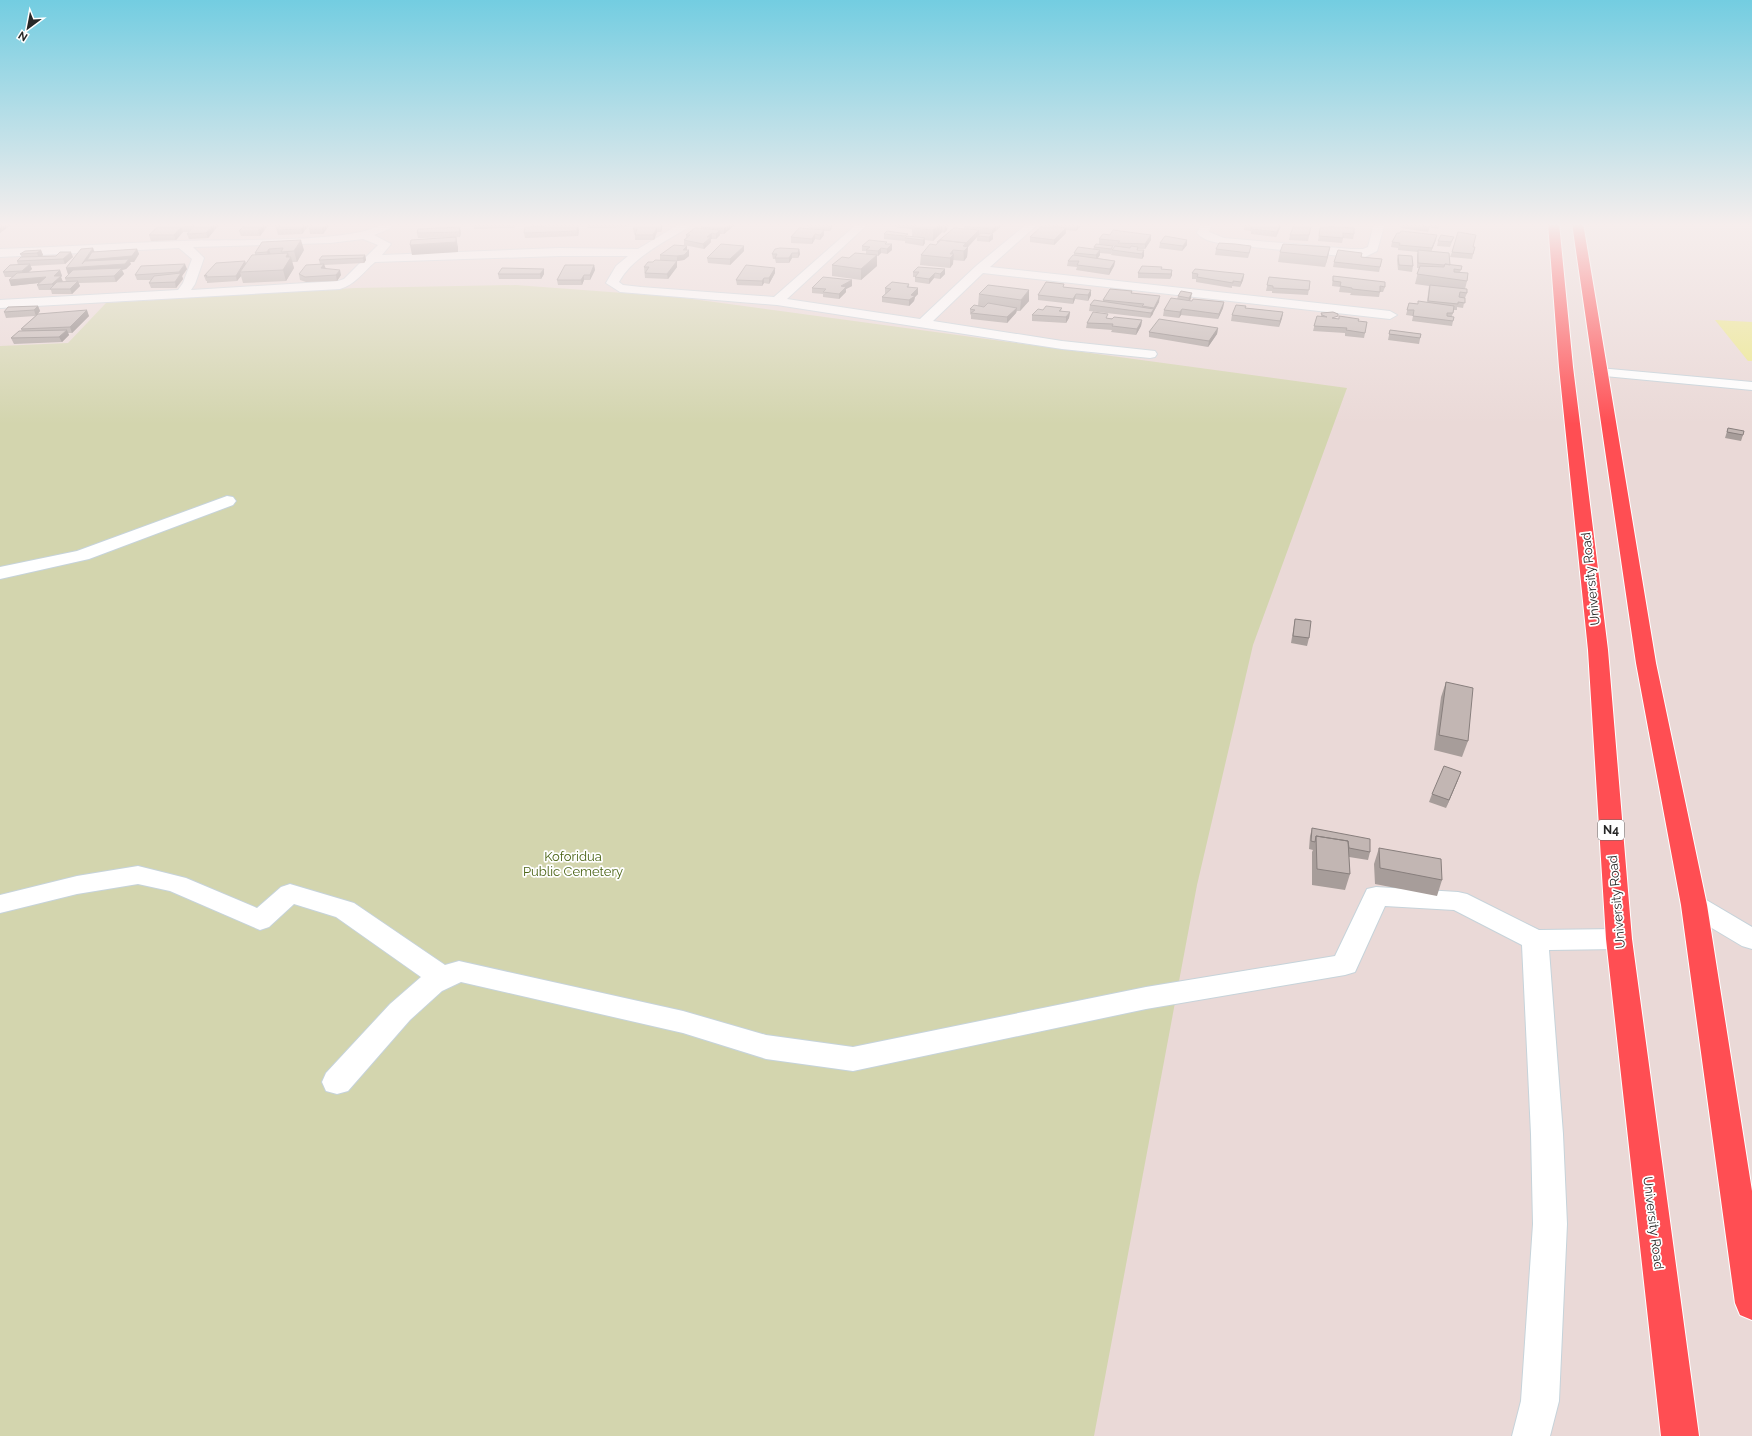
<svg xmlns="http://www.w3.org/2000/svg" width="1752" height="1436" viewBox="0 0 1752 1436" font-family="Raleway,sans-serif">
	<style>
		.cemetery { fill: #d3d5ae }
		.pitch { fill: #ece88c }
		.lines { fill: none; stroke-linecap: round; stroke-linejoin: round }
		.street-casing { stroke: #c6d3da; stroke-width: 2 }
		.highway-casing { stroke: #fff; stroke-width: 2 }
		.street { fill: #fff; fill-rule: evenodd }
		.highway { fill: #ff4e53; fill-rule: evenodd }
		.wall { fill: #a79d9a }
		.shaded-wall { fill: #887f7d }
		.building { fill: #c2b6b3; stroke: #887f7d }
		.labels { text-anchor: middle; stroke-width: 3.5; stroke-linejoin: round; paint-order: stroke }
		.shield { fill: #fff; stroke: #686868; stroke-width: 1 }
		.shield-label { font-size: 12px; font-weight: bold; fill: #272727 }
		.street-label { font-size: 13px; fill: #272727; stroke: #fff }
		.park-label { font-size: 13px; fill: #4b6416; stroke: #fff }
	</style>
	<rect width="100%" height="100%" fill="#ead9d7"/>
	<!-- cemetery -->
	<path class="cemetery" d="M516,285L677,297L1347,388L1253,645L1197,885L1094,1436H0V346L68,343L106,303L355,288Z"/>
	<!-- pitch -->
	<path class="pitch" d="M1715,320L1752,322V361H1748Z"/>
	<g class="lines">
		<defs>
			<path id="street" d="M384,223H396L389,229L374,235L391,244L382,255L559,248L638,249L681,223H693L692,225C667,241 633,256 619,282L623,285L641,287L774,297L858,223H869L787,299L920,319L976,266L1028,223H1039L990,267L1390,311L1397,315L1390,319L983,273L933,321L1062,341L1155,351L1157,354L1155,357L1150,358L1062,349L777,305L620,292L606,283L616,266L628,256H559L375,262C363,272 355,285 340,289L0,308V300L178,290L183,283L192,259L179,248L0,257V249C61,247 122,243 182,241C222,239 357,244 384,223ZM363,239L378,245L344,279L338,281L191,290L195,284L204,258L193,247L330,243Z
				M1202,223H1212L1209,232L1224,238L1351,249H1363L1368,247L1374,223H1385L1377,251L1365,257H1351L1224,244C1214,242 1204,241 1197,233Z
				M1599,368L1752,382V390L1594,375L1592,372L1594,369Z
				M227,496L233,497L236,501L233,505L89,559L0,579V567L77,551Z
				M138,866L186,878L257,908L281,887L290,884L354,903L445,965L459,961L683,1011L766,1035L853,1047L1146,987L1335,956L1367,889L1376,887L1458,892L1467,894L1539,930L1619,929L1629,932L1632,939L1629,946L1619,949L1549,950L1563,1134L1567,1224L1559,1401L1550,1436H1512L1521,1401L1533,1224L1531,1134L1522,945L1454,910L1385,906L1355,972L1345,975L1146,1009L853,1071L766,1059L683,1033L461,982L442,991L410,1020L348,1091L337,1094L326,1091L322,1082L326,1073L390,1004L421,977L336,917L294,904L269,927L260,930L170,891L138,884L77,894L0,913V895L77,876Z
				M1694,896L1703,898L1752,927V949L1742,946L1685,912L1681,905L1685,898Z"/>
			<path id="highway" d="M1548,223H1559L1573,367L1608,650L1632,939L1699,1436H1661L1606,939L1588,650L1559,367Z
				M1572,223H1583L1656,663L1707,905L1752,1191V1320L1740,1315L1735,1303L1681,905L1636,663Z"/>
		</defs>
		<!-- street casing -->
		<use href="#street" class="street-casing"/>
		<!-- highway casing -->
		<use href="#highway" class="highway-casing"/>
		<!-- street -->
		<use href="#street" class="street"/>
		<!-- highway -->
		<use href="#highway" class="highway"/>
	</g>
	<!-- wall -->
	<path class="wall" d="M162,223H218L219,225L208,238L189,239L187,234L190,232H183L176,240L151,241L149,235Z
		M270,223L260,236H241L239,231Z
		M277,223H311L302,234L278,235L275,225Z
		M313,223H331L323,234H310L309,229Z
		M449,223H467L466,224H450Z
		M474,223H516L514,228L474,229Z
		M576,223V225H578L579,230L578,236L525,238L524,233L530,227V225Z
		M587,223H629L628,227L588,228Z
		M636,223H659L662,224V229L661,232H657L654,240H635V234H634L633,229L636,224Z
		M703,223H737L724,234H720V235L716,239H711V242L704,249L684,245V240L686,238V235L701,229V227L703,225Z
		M807,223H834H832V227L830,231H824V235L820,240L815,239L812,244L791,243V237L809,228V227H807Z
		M895,223H948L947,230L944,233L942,232L933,241L925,240V243L923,246L905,243V241L884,239V234L912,237V229L895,227Z
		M968,223H1003V225L992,234L993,239L989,242L977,241V237L968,247L967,257L964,261L953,260V264L950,268L920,265L921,255L936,245L937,244V242L964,229V226Z
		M1042,223H1083L1076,231L1066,230V233L1054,245L1030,242V237L1042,226Z
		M1129,223H1150L1149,224Z
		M1246,223H1281V226L1276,237L1251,234V231L1244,230L1245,225Z
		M1312,223L1308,241L1289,240L1290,235Z
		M1320,223H1350L1349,226Z
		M1402,223H1440L1438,229L1430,227L1428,232L1401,228Z
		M1320,228L1354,234L1353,239L1343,238L1342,243L1318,241Z
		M418,229L461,232L460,237L418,238L417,233Z
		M1110,235H1151V240L1145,249H1138V250H1144V256L1142,259L1111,255L1112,252L1111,254L1100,253V255L1097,258L1115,261L1114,266L1109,275L1076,270L1077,267L1067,266L1068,261L1074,255V253L1093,249L1094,247L1113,246L1112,249L1118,247L1099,244V239Z
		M1454,237L1450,247L1437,246L1438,241Z
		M1436,240L1431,252L1450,265L1462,266L1460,272L1467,281L1465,289L1467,293L1465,298L1463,308L1457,307V310H1454L1452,316L1453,321L1452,326L1412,321L1413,316L1406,315L1409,303L1418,304L1427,302L1429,286L1415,284L1419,268H1417V255L1418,252L1398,250V248L1391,247L1392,242Z
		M262,242L304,250L297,262H292L294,268L286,281L243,283L241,276L237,281L207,283V281H206L204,276L245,261L246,264L255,255V253Z
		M1160,243L1187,245L1182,251L1159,248Z
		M887,244H892V250L887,254L881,253L878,256H877V266L861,280L832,276V265L849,258L866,254V251H862V246Z
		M1330,247L1325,267L1278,262L1280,252Z
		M1473,247H1475L1472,259L1450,257L1452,252Z
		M137,249L139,254L134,262H130L131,264L126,269L122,270L124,274L116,282L78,283L80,286L72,294H52L51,290H39L37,285L39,283L11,286L13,277H5L3,272L18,265L17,261L22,257L20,254L41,250L43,255L42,256L73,257L65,264L30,266L32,269L29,272L60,270L62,276L61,277L63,282H66L65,278L70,274H68L66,268L94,252Z
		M799,249L800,254L798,258H792L789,263H776L775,259H773L772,254Z
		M1216,249L1250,252L1248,258L1215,255Z
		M687,250L689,256L684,260L677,261L660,260V255Z
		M744,251L730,265L708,263L707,258Z
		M365,255L366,260L364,263L324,265L325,269L341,275L337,281L306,282L300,280L299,274L320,264L319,260Z
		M1398,255L1413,266L1412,272L1398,270L1397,260Z
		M1361,257L1382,259L1379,272L1333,267L1334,262Z
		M677,261V267L668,279L645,278L644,267L653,262Z
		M594,265L595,270L590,280H584L582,285H558L557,280Z
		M1162,267L1161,269L1172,270V275L1170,279L1138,278V273Z
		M775,268V273L769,284L764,283L762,286L737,285L736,280Z
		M187,269L182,276L183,279L176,288H151L149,283L151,280H137L135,275Z
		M544,269V274L541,279H499L498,274Z
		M945,269V274L940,279L934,278L929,284L915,282V277H913V272Z
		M1192,273L1244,274L1243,280L1240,287L1232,286V288L1196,282V279H1192Z
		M1333,276L1385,287L1383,292H1380L1379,297L1350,295L1351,293L1339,292L1340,287L1332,286Z
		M1269,277L1310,281L1308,295L1272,293V291H1266Z
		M852,280V286L846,289V292L839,299L823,297V294L812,293V288Z
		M909,284V287L918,294L915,297L914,301L909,306L882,302V297L886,294H885V288Z
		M1064,287L1091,295L1088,301L1075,299L1073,304L1038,300V295Z
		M1132,291V293L1159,302L1150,318L1089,311L1090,305L1103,301V300Z
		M979,294L1029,301L1020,311H1017L1016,313L1007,323L971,319V315L970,314V309L984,306H978Z
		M1178,296L1191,298L1190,301L1224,302L1223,308L1218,319L1181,315L1179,318L1163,316L1164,310L1177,299Z
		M38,306L40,311L38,314L89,316L72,333H68L69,335L62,342L14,344L11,338L22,331L21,329L35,316L6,318L4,312Z
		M1062,308L1061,311L1070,312L1069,318L1066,323L1032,321V315L1043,310Z
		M1245,308L1283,312L1282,318L1279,327L1231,321L1232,315Z
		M1321,313L1337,319L1358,321L1365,333L1364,338L1345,336V333L1313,331L1317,316L1321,317Z
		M1108,318L1142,320L1141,326L1136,335L1111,332L1112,330L1086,328L1087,323Z
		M1218,328L1217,334L1208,347L1149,337V332Z
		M1390,330L1421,334L1419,344L1388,340Z
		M1728,428L1743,435L1741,441L1725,438Z
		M1295,619L1309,638L1307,646L1291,643Z
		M1446,682L1468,741L1462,757L1434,750L1441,697Z
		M1458,780L1446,808L1429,802L1432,794Z
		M1312,828L1370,852L1368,860L1349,857L1350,874L1345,890L1312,885V852L1313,850L1309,849L1310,836Z
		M1379,848L1442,880L1437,896L1375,884L1374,864Z"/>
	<!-- shaded-wall -->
	<path class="shaded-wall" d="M5,223H14L0,233V226Z
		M215,223H218L219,225L208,238L206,233Z
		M265,223H270L260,236L258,231Z
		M306,223H311L302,234L301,229Z
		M326,223H331L323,234L322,229Z
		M513,223H516L514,228Z
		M731,223H737L724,234V229Z
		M832,223V227L830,231V226Z
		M942,223V232L933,241V230Z
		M945,223H948L947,230L944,233Z
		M999,223H1003V225L992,234V229Z
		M1077,223H1083L1076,231Z
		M1281,223V226L1276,237L1277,232Z
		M662,224V229L661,232V227Z
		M578,225L579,230L578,236L577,231Z
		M181,227L183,232L176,240L174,235Z
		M460,227L461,232L460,237L459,232Z
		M657,227V232L654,240L653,235Z
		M1066,228V233L1054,245V240Z
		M720,230V235L716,239V234Z
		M824,230V235L820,240V235Z
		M979,230V236H977V237L968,247L967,257L964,261L963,246Z
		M712,233V239H711V242L704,249L703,244L707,237Z
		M815,234V239L812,244V239Z
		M993,234V239L989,242V237Z
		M1151,235V240L1145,249V244Z
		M1437,235L1436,240L1430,254L1432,248Z
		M456,237L458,247V252L412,255L410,245Z
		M925,238V243L923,246V240Z
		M301,240L304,250L297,262L294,251Z
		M1187,240V245L1182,251L1183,246Z
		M892,244V250L887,254V249Z
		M687,246V252L689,250V256L684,260L677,261V256Z
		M744,246V251L730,265V259Z
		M1330,247L1328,257L1325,267L1327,257Z
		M93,248L95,253L137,249L139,254L134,262H130L131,264L126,269L122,270L124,274L116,282L114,276L121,270L68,274L66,268L82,264Z
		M881,248V253L878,256V251Z
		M269,249L272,259L270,262L267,252Z
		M799,249L800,254L798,258V253Z
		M41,250L43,255L39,259L37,253Z
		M953,250V255L954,254L953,264L950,268V254Z
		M1100,250V255L1096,261V255Z
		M1144,250V256L1142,259V254Z
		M71,252L73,257L65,264L63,259Z
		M288,253L290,259L291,257L294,268L286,281L283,270L286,257Z
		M792,253V258L789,263V258Z
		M365,255L366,260L364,263L363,258Z
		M877,255V266L861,280V269Z
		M245,261L247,267L240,272L241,276L237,281L236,276Z
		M677,261V267L668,279L667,274Z
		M1115,261L1114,266L1109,275L1110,269Z
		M30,264L32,269L24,276L22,271Z
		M185,264L187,269L182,276L183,279L176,288L175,282L180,275L179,272Z
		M324,264L326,269L321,268Z
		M594,265L595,270L590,280V275Z
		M775,268V273L769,284V278Z
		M544,269V274L541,279L540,274Z
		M945,269V274L940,279V274Z
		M60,270L62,276L61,277L63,282L54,289L52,284L54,276Z
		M340,270L341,275L337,281L336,275Z
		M1172,270V275L1170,279L1171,274Z
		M935,273L934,278L929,284V279Z
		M1244,274L1243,280L1240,287L1241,282Z
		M584,275V280L582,285L581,280Z
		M46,277L48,282L11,286L9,280Z
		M764,278V283L762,286V281Z
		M852,280V286L846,289V292L839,299V294L841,286Z
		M78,281L80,286L72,294L70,289Z
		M918,288V294L915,297L914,301L909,306V300L911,295Z
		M1029,290V301L1020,311L1021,300Z
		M1091,290V295L1088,301V295Z
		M1192,293L1191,298L1188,303L1189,298Z
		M1076,294L1075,299L1073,304V299Z
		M1160,296L1159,302L1153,313L1154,308Z
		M1224,302L1223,308L1218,319L1219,314Z
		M38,306L40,311L36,316L34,310Z
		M1017,308L1016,313L1007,323V317Z
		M1154,309L1153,314L1150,318L1151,313Z
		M1182,309L1181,315L1179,318L1180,312Z
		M87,310L89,316L72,333L70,327Z
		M1070,312L1069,318L1066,323V317Z
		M1283,312L1282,318L1279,327L1280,321Z
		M1142,320L1141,326L1136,335L1137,329Z
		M1218,328L1217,334L1208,347L1209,341Z
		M67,330L69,335L62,342L59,337Z
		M1461,772L1458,780L1446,808L1449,800Z"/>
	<!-- building -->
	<path class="building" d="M0,223H5L0,226Z
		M162,223H215L206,233L187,234L194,226L181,227L174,235H149Z
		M247,223H265L258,231H239Z
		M277,223H306L301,229L277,230L281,225H275Z
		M313,223H326L322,229H309Z
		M474,223H513L474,224Z
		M531,223H575L530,225Z
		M706,223H731L724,229L701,227Z
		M810,223H832L830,226L809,225Z
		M903,223H918L916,224Z
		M918,223H942L933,230L912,228Z
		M968,223H1000L992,229L964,226Z
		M1246,223H1281L1277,232L1251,229L1253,226L1245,225Z
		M1295,223H1312V224H1309V226H1311L1309,235H1290Z
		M1402,223H1431L1429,227Z
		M636,224H662L661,227H657L653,235H635L637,229H633Z
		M578,225L577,231L524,233L525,227Z
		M1043,225L1066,228L1054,240L1030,237Z
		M1324,226L1354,228V234L1343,233V238L1319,236L1320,228H1324Z
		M460,227L459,232L417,233L418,229Z
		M695,228L720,230L716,234L712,233L707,237H711L703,244L684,240L690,235H686Z
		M799,228L824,230L820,235L815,234L812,239L791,237Z
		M954,228L979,230L965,244L966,243L940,240L939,242H937Z
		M1113,230L1151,235L1145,244L1118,243L1120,241L1099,239L1103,234L1110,235Z
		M887,231L908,234L905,236L884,234Z
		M1401,231L1437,235L1432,248L1399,245L1400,243L1392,242L1397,233H1400Z
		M1458,232L1476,235L1473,247H1475L1473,254L1452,252Z
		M981,233L993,234L989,237L977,236Z
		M1441,235L1454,237L1451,242L1438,241Z
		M907,236L925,238L923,240L905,238Z
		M1165,236L1187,240L1183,246L1160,243Z
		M456,237V242L410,245L411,240Z
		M301,240L294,251L281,252L283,248L269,249L267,252L255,253L262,242Z
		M869,240L887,242L885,244H892L887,249L881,248L878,251L866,250L870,247L862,246Z
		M940,240L966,243L963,246L968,247L964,251L953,250L950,254H954L950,258L921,255L930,244L936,245Z
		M1219,243L1235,244L1251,246L1249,253L1216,249Z
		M721,244L744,246L730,259L707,258Z
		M1096,244L1113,246L1111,249L1094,247Z
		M1283,244L1330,247L1327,257L1280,252Z
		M674,245L687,246L683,250H689L684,255L677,256L660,255Z
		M1115,246L1130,248L1131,246L1138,247L1137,250H1144L1142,254L1112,250Z
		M1078,247L1100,250L1096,255L1074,253Z
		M93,248L82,264L85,261L129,259L125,264L66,268L81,249Z
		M780,248L799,249L798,253H792L789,258H775L777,254H772L775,249Z
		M137,249L132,256L87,260L92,252Z
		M41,250L37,253L20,254L25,251Z
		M1338,250L1362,253L1361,257L1382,259L1380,267L1334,262Z
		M1418,250L1449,253L1450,265L1445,264L1444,265L1418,263Z
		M60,252H71L63,259L17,261L21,257L56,256Z
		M288,253L286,257H291L283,270L240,272L252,255Z
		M855,253L877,255L861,269L832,265L842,257L849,258Z
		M365,255L363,258L319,260L322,256Z
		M1073,255L1115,261L1110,269L1077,265L1079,261H1068Z
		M1398,255L1412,256L1413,266L1399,265Z
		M655,260L677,261L667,274L645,273L649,267H644L648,262H653Z
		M245,261L236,276L206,277L207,275L204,276L216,263Z
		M30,264L22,271L3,272L10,265Z
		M185,264L179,272L135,275L141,266Z
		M324,264L321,268L340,270L336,275L305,277L299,274L306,265Z
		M1445,264L1462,266L1461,270L1454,269V272L1468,273L1467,281L1417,274L1420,266L1444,267Z
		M565,265H594L590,275H584L581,280H557Z
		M746,265L775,268L769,278H764L762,281L736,280Z
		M1142,266L1162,267L1161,269L1172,270L1171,274L1138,273Z
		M918,267L945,269L940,274L935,273L929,279L915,277L919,272H913Z
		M122,268L114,276L65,278L73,270Z
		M502,268L544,269L540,274H498Z
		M1195,269L1244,274L1241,282L1233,281V283L1197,277L1198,274L1192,273Z
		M60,270L54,276H61L52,284L37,285L46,277L9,280L17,273Z
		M181,273L175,282L149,283L154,276Z
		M1333,276L1385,282V287L1380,286V292L1352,289V288L1340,286L1341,282L1333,281Z
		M823,277L852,280L841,286L846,287L839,294L823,292L826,289L812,288Z
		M1269,277L1310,281L1309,290L1273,288V286L1267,285Z
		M78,281L70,289H50L57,282Z
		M892,282L909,284L907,287L918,288L911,295L915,296L909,300L882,297L891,289L885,288Z
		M1046,282L1064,284L1063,287L1091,290L1088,295L1076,294L1073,299L1038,295Z
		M988,285L1029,290L1021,300L979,294Z
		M1430,285L1467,289V293L1460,292L1459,297L1465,298V303L1458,302V304L1428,301Z
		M1110,289L1132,291L1131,293L1160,296L1154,308L1142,306L1144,304L1103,300Z
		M1181,291L1192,293L1189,298L1178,296Z
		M1171,298L1192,301L1193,299L1224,302L1219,314L1182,309L1180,312L1164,310Z
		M1094,300L1154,309L1151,313L1090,305Z
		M1418,301L1454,306L1453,313H1447V316L1454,317L1453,321L1413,316L1414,310H1407L1409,303L1418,304Z
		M988,303L1017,308L1007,317L971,313L975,310L970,309L974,305L984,307Z
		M1236,305L1246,306L1245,308L1283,312L1280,321L1232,315Z
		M38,306L34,310L4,312L8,307Z
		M1046,306L1062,308L1059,311L1070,312L1066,317L1032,315L1038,309L1043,310Z
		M87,310L70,327L21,329L38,314Z
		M1093,312L1108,314L1106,318L1112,319L1114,317L1142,320L1137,329L1112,326L1113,324L1087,323Z
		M1333,312L1338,314V316L1332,318L1339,319V316L1359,319L1358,321L1367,322L1365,333L1346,330L1347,328L1314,326L1317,316L1327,317L1322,315L1321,313Z
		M1159,319L1218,328L1209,341L1149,332Z
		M67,330L59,337L11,338L19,331Z
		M1390,330L1421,334L1420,338L1389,334Z
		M1728,428L1744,431L1743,435L1727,432Z
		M1295,619L1311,621L1309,638L1293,636Z
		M1446,682L1473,688L1468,741L1439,735Z
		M1444,766L1461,772L1449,800L1432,794Z
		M1312,828L1370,839V852L1349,848L1348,841L1316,836L1315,842L1311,841Z
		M1316,836L1348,841L1350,874L1317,869Z
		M1379,848L1441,859L1442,880L1380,868Z"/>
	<!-- sky -->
	<linearGradient id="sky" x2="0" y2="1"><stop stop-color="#73cde1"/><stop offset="0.53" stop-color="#f6eeed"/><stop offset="1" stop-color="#f6eeed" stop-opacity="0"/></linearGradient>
	<rect width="1752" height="424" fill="url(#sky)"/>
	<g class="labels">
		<!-- shield labels -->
		<rect class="shield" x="1598" y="820" width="26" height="20" rx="3"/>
		<g class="shield-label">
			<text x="1611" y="834">N4</text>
		</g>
		<!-- street labels -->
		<g class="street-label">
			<text transform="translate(1590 579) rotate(-96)" y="5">University Road</text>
			<text transform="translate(1616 902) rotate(-95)" y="5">University Road</text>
			<text transform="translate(1654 1223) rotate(83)" y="5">University Road</text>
		</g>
		<!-- park labels -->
		<g class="park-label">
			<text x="573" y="861">Koforidua<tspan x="573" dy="15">Public Cemetery</tspan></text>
		</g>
	</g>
	<!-- north arrow -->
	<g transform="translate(28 28) rotate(212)" stroke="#ffffff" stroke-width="3" paint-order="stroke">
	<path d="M0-3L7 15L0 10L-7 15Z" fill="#272727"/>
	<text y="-6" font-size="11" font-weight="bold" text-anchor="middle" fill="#272727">N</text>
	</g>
</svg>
